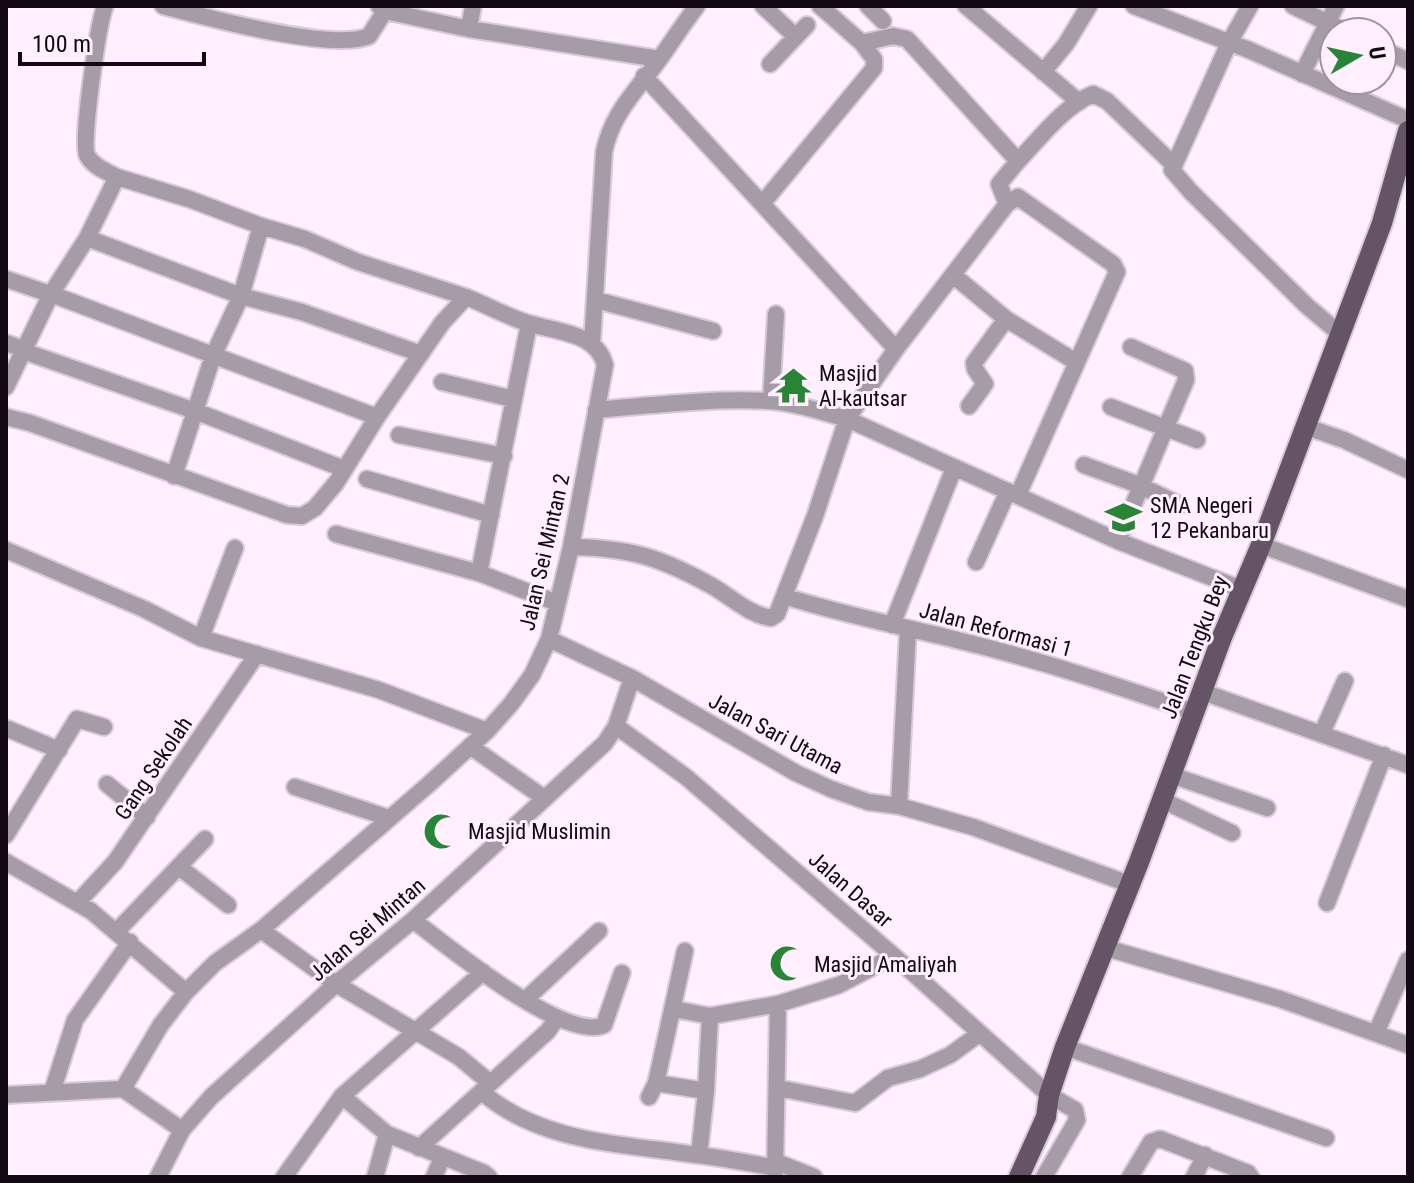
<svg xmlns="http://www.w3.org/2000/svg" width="1414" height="1183" viewBox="0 0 1414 1183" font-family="'Roboto Condensed',sans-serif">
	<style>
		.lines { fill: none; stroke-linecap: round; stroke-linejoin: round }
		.minor-casing { stroke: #d9cad9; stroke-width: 20 }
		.major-casing { stroke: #d9cad9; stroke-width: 24 }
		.minor { stroke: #a69ca6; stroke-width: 16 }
		.major { stroke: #655366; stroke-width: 20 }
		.labels { text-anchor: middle; stroke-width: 6; stroke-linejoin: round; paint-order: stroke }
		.poi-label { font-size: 22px; fill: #120912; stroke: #ffefff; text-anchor: start }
		.street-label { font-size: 22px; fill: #120912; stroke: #ffefff }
	</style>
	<rect width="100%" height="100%" fill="#ffefff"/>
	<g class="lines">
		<defs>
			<path id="minor" d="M163,6C205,17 333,52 369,36L385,11
				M379,6L385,11L469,29L659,59
				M763,6L795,36
				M820,6L862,43
				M868,6L883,21
				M966,6L1079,102
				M1134,6L1249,50L1408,120
				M1250,6L1229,43L1172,170L1191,192L1307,306L1339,333
				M1293,6L1347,32
				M469,29L473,6
				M1382,49L1408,61
				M770,64L807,25
				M1043,72L1066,44L1089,6
				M1302,74L1336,6
				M644,76L896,349
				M117,177L189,199L261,226L305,239L358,262L466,297
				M762,204L874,68V59L862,43L893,36L907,39L1018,161C1040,138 1064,106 1093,94L1107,101L1174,165
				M1007,204L999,184L1018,161
				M87,238L241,296L302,312L421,354
				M953,275L1006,319L1076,362
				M6,279L44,292
				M51,294L377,417
				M596,300L713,331
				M6,343L15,346
				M592,344L604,152C612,112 638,89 661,57C673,40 684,23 697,6
				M23,351L195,411L344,469
				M442,382L513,399
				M6,387L51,294L87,238L117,177C107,172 92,166 87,155C81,141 98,25 105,6
				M771,401L776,314
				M969,406L985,384L975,369L974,363L1006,319
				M1111,407L1197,440
				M596,410C653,405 712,398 769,401C796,403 822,412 847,419L1118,541L1241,589
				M6,417L30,423L287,515L302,516L315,508L336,483L377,417L442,323L466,297C487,305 509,318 531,324C558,332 597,333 605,365L571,547L549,639L532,675L511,704L487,731L428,785L261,930L215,963L186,992L160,1026L123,1089
				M1304,426L1344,440L1408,470
				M399,435L504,456
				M1084,465L1139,485L1180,505
				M174,476L213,356L241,296L261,226
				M367,479L491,515
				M336,534L479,573L557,603
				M1118,541L1186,380L1185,371L1181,369L1131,347
				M1261,545L1408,599
				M571,547C630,548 660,557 712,586C731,597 748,614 771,618L777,614L815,516L847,419L896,349L1007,204L1018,197L1113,264L1117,272L1018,495
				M6,550L144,609L201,638L379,690L487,731
				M976,562L1008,491
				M479,573L529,324
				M784,596C843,615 902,626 961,641C1040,660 1117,686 1194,712
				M892,625L954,468
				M201,638L235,548
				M549,639L632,678L796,773L831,789L868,802L899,806L973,827L1129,884
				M1203,692L1408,765
				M616,726L686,777L894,956L1049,1095L1075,1110L1077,1120L1044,1177
				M8,729L59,750
				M1322,733L1345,681
				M470,746L544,798
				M1171,775L1267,808
				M107,784L147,817
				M295,787L389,818
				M1162,800L1232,833
				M899,806L908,629
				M6,835L77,719L104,727
				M6,862L91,911L186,992
				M179,867L228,905
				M78,902L115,862L257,654
				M1327,903L1384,755
				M413,920C446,945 565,1043 604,1025L622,973
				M261,930L336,984L459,1057L489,1082
				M117,931L205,839
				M1103,947L1280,999L1408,1045
				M525,1000L599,931
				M674,1009L710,1016L778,1004
				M1376,1033L1408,960
				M1065,1047L1326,1138
				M656,1083L706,1091
				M778,1088L855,1103L888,1078L920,1069L950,1055L979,1034
				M123,1089L182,1130
				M52,1092L75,1020L130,942
				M482,1092C540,1143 624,1144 697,1155C723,1158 750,1163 776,1168L779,1163L814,1177
				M6,1095L123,1089
				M342,1096L387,1134L484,1173L489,1177
				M649,1097L656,1083L685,951
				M419,1148L548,1031L556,1019
				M699,1155L706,1091L710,1016
				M775,1172L778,1004L839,985L894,956
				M158,1177L182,1130L211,1097L336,984L413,920L605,743L616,726L632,678
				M284,1177L342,1096L483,972
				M375,1177L387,1134
				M434,1177L442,1158
				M1130,1177L1151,1142L1160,1139L1248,1173L1251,1177
				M1194,1177L1205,1155"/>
			<path id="major" d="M1019,1177L1046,1117L1049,1095L1065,1047L1139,862L1222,637L1261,545L1382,223L1408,131"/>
		</defs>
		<!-- minor casing -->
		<use href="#minor" class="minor-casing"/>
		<!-- major casing -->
		<use href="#major" class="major-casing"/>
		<!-- minor -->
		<use href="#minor" class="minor"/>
		<!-- major -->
		<use href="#major" class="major"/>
	</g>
	<!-- icons -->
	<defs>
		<symbol id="temple-bare" viewBox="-9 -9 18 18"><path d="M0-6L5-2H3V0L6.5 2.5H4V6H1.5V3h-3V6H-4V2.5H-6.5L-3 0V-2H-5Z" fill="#288536" stroke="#ffefff" stroke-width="2.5" paint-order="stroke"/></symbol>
		<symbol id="school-bare" viewBox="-9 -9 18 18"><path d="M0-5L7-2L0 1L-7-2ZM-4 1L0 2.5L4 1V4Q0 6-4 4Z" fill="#288536" stroke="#ffefff" stroke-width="2.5" paint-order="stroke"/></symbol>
		<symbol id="mosque-bare" viewBox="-9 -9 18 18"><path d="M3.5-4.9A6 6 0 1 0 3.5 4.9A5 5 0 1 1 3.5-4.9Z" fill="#288536" stroke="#ffefff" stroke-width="2.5" paint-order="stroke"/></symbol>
	</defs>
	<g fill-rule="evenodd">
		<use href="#temple-bare" x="768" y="360" width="51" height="51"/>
		<use href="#school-bare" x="1098" y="492" width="51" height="51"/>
		<use href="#mosque-bare" x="416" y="806" width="51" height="51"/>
		<use href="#mosque-bare" x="762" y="938" width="51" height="51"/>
	</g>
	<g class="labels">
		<!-- poi labels -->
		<g class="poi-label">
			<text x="819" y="381">Masjid<tspan x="819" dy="25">Al-kautsar</tspan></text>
			<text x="1150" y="513">SMA Negeri<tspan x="1150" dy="25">12 Pekanbaru</tspan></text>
			<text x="468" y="839">Masjid Muslimin</text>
			<text x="814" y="972">Masjid Amaliyah</text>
		</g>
		<!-- street labels -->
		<g class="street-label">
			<text transform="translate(544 552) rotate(-77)" y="8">Jalan Sei Mintan 2</text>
			<text transform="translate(996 629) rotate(15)" y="8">Jalan Reformasi 1</text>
			<text transform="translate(1194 647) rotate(-69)" y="8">Jalan Tengku Bey</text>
			<text transform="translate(776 733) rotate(28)" y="8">Jalan Sari Utama</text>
			<text transform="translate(153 768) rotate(-56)" y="8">Gang Sekolah</text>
			<text transform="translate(851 889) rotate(41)" y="8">Jalan Dasar</text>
			<text transform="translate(367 929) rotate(-41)" y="8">Jalan Sei Mintan</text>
		</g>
	</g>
	<!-- border -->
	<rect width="1414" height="1183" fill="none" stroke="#120912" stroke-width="16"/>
	<!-- north arrow -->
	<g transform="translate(1358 56) rotate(81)"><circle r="38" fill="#ffefff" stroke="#a093a0" stroke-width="2"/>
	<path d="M0-6L14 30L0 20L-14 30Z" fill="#288536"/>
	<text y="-12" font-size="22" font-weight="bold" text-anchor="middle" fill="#120912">U</text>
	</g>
	<!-- scale -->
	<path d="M20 52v12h184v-12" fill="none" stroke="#120912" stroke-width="4"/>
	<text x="32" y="52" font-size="24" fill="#120912" stroke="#ffefff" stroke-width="6" paint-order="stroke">100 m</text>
</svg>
